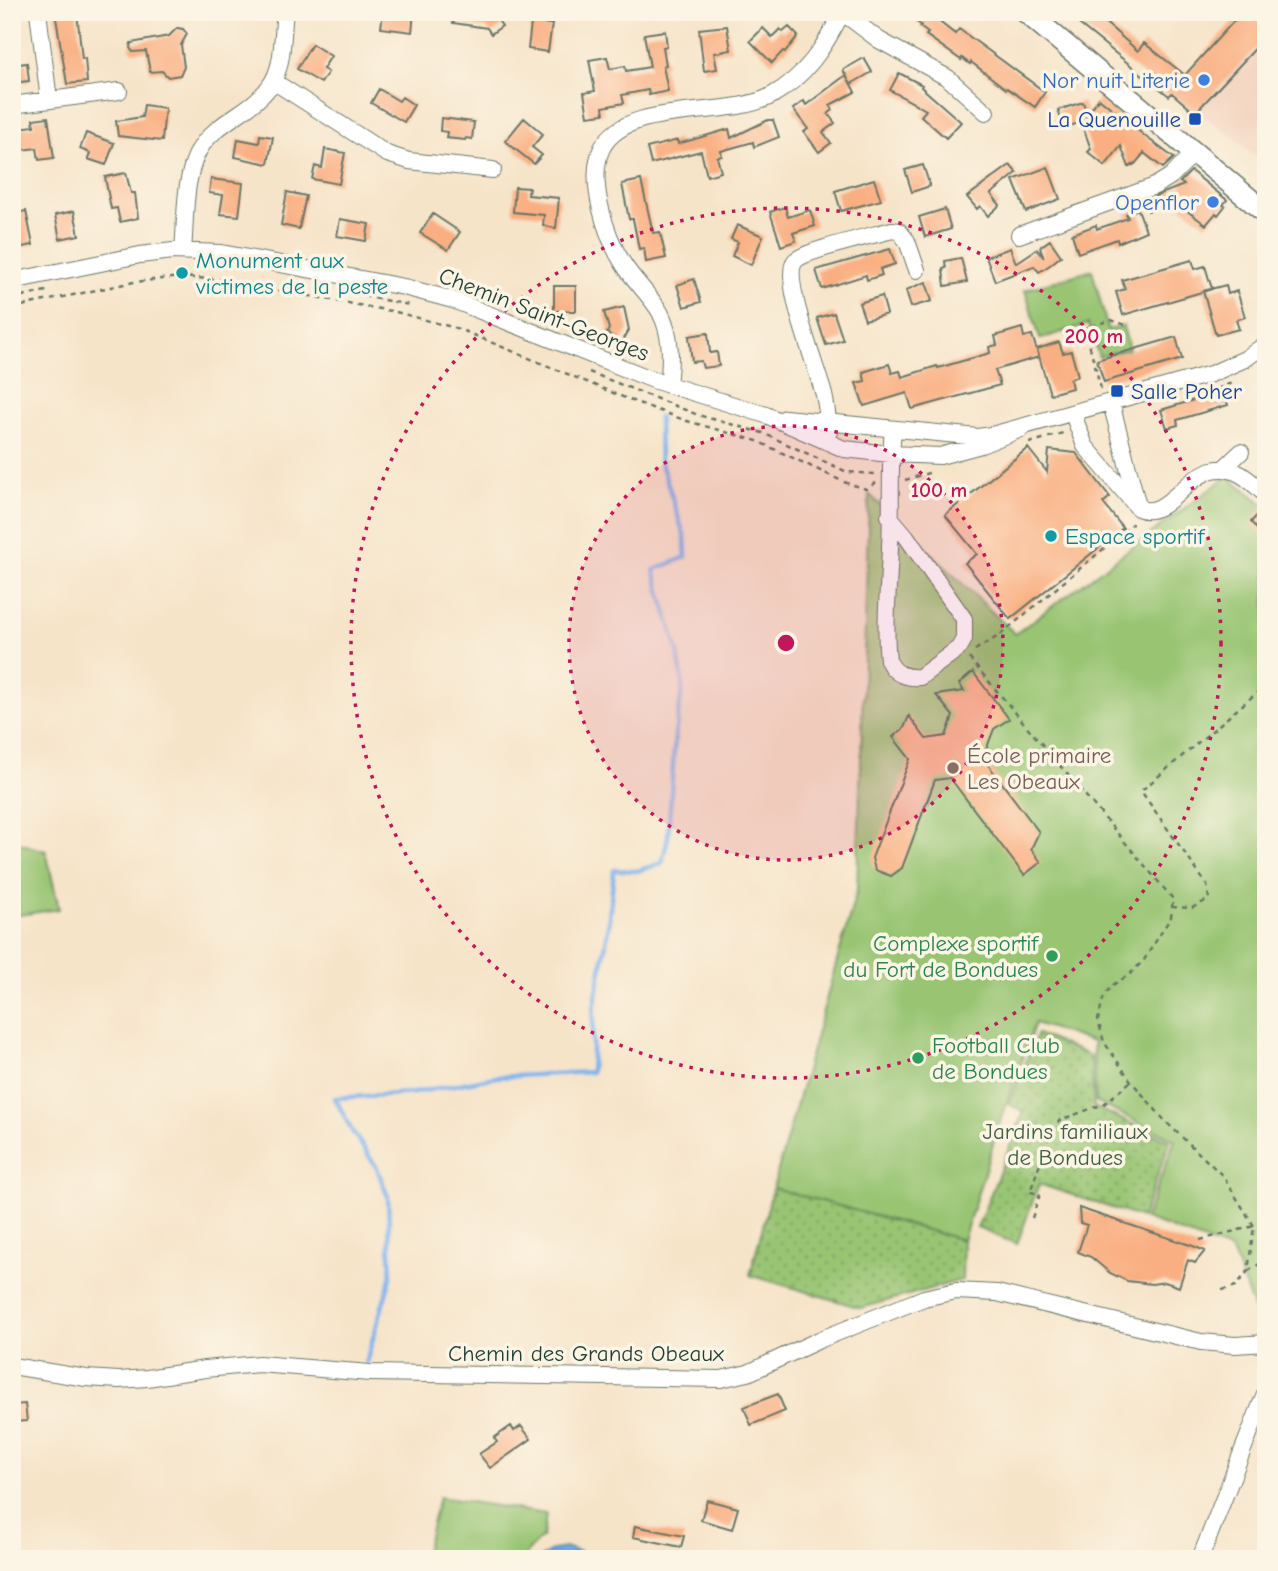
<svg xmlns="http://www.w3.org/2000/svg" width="1278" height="1571" viewBox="0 0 1278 1571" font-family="'Comic Neue',sans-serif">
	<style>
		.built { fill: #f3d4bf }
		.green { fill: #99c573; stroke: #5c8154; stroke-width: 2 }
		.garden { fill: url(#garden-dots); stroke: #5c8154; stroke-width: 2 }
		.water { fill: url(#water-rules); stroke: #4f7890; stroke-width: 2 }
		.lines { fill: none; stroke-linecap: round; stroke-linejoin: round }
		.stream { stroke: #7fb4ed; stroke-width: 4.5 }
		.building { fill: #f9af81 }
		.minor-casing { stroke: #6a7768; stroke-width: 18 }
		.major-casing { stroke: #6a7768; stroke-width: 24 }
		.path { stroke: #6a7768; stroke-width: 2.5; stroke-dasharray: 5 5; stroke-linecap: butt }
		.minor { stroke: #fff; stroke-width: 16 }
		.major { stroke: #fff; stroke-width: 21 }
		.ring { fill: none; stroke: #c2185b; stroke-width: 3.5; stroke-dasharray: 3.5 7 }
		.shop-dot { fill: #3f7fe0; stroke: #fcf5e5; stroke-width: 2.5 }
		.transit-dot { fill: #1a4fb4; stroke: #fcf5e5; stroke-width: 2.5 }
		.culture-dot { fill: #0f9aa8; stroke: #fcf5e5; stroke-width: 2.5 }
		.education-dot { fill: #8d6e63; stroke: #fcf5e5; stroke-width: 2.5 }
		.leisure-dot { fill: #2e9e5b; stroke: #fcf5e5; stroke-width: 2.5 }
		.labels { text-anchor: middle; stroke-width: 7; stroke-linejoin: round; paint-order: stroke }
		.shop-label { font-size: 23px; fill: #366cbe; stroke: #fcf5e5; text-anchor: end }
		.transit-label { font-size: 23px; fill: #164399; stroke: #fcf5e5; text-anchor: end }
		.culture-label { font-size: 23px; fill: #0d838f; stroke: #fcf5e5; text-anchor: start }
		.street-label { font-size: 23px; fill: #1f3d34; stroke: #fcf5e5 }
		.education-label { font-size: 23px; fill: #785e54; stroke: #fcf5e5; text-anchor: start }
		.leisure-label { font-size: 23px; fill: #27864d; stroke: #fcf5e5; text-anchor: end }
		.park-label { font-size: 23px; fill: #3e5f44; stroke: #fcf5e5 }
		.centre { fill: #c2185b; stroke: #fcf5e5; stroke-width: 3.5 }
		.ring-label { font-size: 21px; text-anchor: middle; font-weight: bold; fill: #c2185b; stroke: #fcf5e5; stroke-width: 7; stroke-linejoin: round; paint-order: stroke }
	</style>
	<defs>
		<pattern id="garden-dots" width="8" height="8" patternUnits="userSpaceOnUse" patternTransform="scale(1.75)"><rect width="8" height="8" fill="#99c573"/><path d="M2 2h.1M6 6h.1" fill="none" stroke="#7ca15f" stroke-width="1.8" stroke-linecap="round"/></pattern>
		<pattern id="water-rules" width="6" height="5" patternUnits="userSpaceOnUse" patternTransform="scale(1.75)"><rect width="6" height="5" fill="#7fb4ed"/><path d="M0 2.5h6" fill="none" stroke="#6794c1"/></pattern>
	</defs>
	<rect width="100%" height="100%" fill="#fcf5e5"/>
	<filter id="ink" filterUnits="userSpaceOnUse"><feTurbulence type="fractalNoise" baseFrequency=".0143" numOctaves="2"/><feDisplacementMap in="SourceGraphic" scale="14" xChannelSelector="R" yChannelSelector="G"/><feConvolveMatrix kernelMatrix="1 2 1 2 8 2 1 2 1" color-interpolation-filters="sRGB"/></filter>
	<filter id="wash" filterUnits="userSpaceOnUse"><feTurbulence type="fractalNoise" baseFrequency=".00686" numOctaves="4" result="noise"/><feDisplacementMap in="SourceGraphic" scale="28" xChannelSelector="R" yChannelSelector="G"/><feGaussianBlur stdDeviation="1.57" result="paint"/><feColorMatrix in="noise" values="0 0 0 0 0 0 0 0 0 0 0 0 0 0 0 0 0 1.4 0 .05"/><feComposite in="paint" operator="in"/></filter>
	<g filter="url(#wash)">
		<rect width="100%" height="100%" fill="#f6e4c9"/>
		<!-- built -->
		<path class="built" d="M1242,12H1266V165L1217,125L1170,96Z"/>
		<!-- green -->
		<path class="green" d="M1092,270L1108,330L1123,326L1129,349L1099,357L1088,324L1040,339L1025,290Z
			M1228,476L1266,506V1321H1258L1232,1251L1145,1219L1175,1140L1096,1102L1093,1042L1035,1023L1005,1106L963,1240L773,1188L857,890L869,494L1015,634Z
			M12,841L46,851L59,909L12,916Z
			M439,1497L546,1514L543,1536L528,1551L525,1559H423Z"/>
		<!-- garden -->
		<path class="garden" d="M1037,1034L1091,1056L1094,1107L1170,1141L1142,1218L1039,1184L1017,1244L977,1228L1024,1111L1008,1104Z
			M773,1188L963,1240L962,1280L861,1308L750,1275Z"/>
		<!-- water -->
		<path class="water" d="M567,1548L583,1553L589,1559H539L553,1550Z"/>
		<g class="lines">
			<!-- stream -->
			<path class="stream" d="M366,1362L391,1277L388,1197L377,1168L352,1131L335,1098L413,1093L496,1077L591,1072L594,1009L607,937L614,870L637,871L662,863L668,837L675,735L683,685L678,652L654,570L686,557L685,538L660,460L659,417"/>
		</g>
		<g id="blocks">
			<!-- building -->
			<path class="building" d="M55,12H77L82,59L85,58L87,82L67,84Z
				M383,12H414L412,32L381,28Z
				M455,12H498L497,19L502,26L491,34L487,28L453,23Z
				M507,12H543L541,23L552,24L548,52L528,49L531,23L506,19Z
				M902,12H942L937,20L955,34L959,29L1045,92L1035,107L1007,88L1006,89L971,62L970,64L962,58L961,60L926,35L928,33L920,27L921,25Z
				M1064,12H1093L1138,51L1144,43L1185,75L1242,12H1266V37L1195,113L1172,93L1169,96Z
				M727,26L731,50L714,53L717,69L704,71L699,29Z
				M789,27L798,36L785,52L783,51L772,63L750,41L763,28L772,37L780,29L783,32Z
				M177,28L183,29L187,34L181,45L184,67L180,75L168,77L162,71L150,72L146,51L133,52L130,48L131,43L169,36Z
				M665,31L667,46L663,47L666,65L663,66L668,91L649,95L648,90L622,95L624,103L603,107L604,114L588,116L584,93L595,91L589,60L607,57L610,69L625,66L626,71L650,67L644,34Z
				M312,44L331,56L323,69L328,72L321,83L297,69Z
				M864,58L872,72L851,84L843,70Z
				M27,63L29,81L12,83V65Z
				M899,73L922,85L921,87L961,122L946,138L921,116L926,110L890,90Z
				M846,75L855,92L830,105L833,110L828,114L835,123L823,132L831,143L819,152L804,132L808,129L793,109L804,101L806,105Z
				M379,89L399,101L402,97L414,105L404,122L371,103Z
				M1099,98L1146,137L1174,158L1163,168L1144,153L1135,164L1129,167L1121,146L1105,166L1088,152L1091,149L1081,122L1064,128L1058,110L1083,102L1087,114Z
				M144,105L165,108L162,141L118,136L116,121L142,117Z
				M48,117L54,158L39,160L37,148L12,151V129L34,126L33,119Z
				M441,118L474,122L472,139L466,138L465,140L446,138L447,132L440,131Z
				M524,118L543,134L532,147L542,155L534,164L505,141Z
				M768,120H773L779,137L754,147L753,142L721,151L722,156L717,157L721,172L707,176L701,151L651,164L647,148L678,140V144L729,129L731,138Z
				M86,133L114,143L106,165L88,159L90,153L80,149Z
				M260,135L273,137L268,164L235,157L238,139L259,143Z
				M325,149L345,153L339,184L312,179L315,166L322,168Z
				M923,165L930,186L912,192L905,170Z
				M1010,165L1017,173L991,194L1000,205L988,216L980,206L977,209L967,197Z
				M1048,167L1060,199L1026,212L1013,180Z
				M1191,171L1227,200L1223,205L1225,206L1218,215L1216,213L1206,225L1174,201L1148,211L1143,201L1184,185L1180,182Z
				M126,173L131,193H135L138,218L120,222L117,208L111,209L105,177Z
				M211,179L243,183L239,216L220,214L223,195L209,193Z
				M874,179L881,200L841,211L835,191Z
				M641,180L653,233L660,232L666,258L646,262L644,248L639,249L633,219H629L622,184Z
				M515,187L529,188L528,195L559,198L556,228L543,226L544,215L513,212Z
				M287,192L306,196L299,229L281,225Z
				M785,207L788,217L810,210L815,226L793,233L796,241L781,246L770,212Z
				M945,209L951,229L925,237L919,217Z
				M1138,209L1146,231L1118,243L1117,239L1078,253L1072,234L1096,225L1097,229L1128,218L1126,214Z
				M26,211L33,245L17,248L12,214Z
				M74,211L79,235L60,239L55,215Z
				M433,214L460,232L448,250L420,233Z
				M340,219L369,224L366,241L337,236Z
				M737,225L763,236L751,265L732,256L738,242L731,239Z
				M1050,240L1061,256L1050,265L1039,272L1034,266L995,281L986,257L1010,248L1016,263L1037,249L1044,258L1040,247Z
				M890,249L895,264L880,269L882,275L867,280L866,275L822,289L816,270Z
				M961,258L967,282L945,286L943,269L946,268L945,261Z
				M1192,260L1195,269L1205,266L1212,289L1123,315L1116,292L1125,289L1122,280Z
				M694,279L701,302L684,307L677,285Z
				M926,282L932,301L911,307L906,290Z
				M1226,285L1228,294L1237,291L1245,317L1236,320L1239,329L1216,335L1203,291Z
				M554,286H576V311H554Z
				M882,296L887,314L865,320L859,303Z
				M624,307L629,330L622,342L607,333L609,329L604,312Z
				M834,313L843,340L826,345L817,318Z
				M1022,328L1024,337L1032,335L1039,357L995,370L1000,385L912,409L907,393L864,406L856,383L865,381L863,372L889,364L892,373L900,371L902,377L937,366L938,368L990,353L989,347L997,345L995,336Z
				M708,333L710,353L717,352L719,366L703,368L701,361L692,362L689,336Z
				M1176,337L1182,359L1104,382L1097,360Z
				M1059,342L1063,353L1071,351L1078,376L1070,379L1072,388L1050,394L1037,349Z
				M1224,391L1228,405L1177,420L1178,425L1167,428L1161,410Z
				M1028,448L1047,472L1049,450L1076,453L1110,497L1103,503L1123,528L1010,619L965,563L977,554L945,515Z
				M1266,505V540L1251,522Z
				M973,672L1009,719L994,729L983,758L1039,832L1031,849L1041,862L1024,875L950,778L935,780L902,868L891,876L875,870L872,858L910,759L893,737L904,728L909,716L926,739L946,736L953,716L936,695L964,691L959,684Z
				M1079,1208L1193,1246L1205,1251L1195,1263L1188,1260L1179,1287L1165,1282L1152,1284L1127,1281L1110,1273L1091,1257L1078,1252L1087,1225L1080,1223Z
				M778,1394L785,1411L751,1425L744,1407Z
				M25,1404L27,1421L12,1422V1405Z
				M511,1426L514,1431L521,1426L531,1439L490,1468L479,1454L497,1442L494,1438Z
				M707,1500L738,1508L732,1529L701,1520Z
				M635,1526L684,1536L681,1547L633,1537Z"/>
		</g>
	</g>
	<g filter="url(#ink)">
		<use href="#blocks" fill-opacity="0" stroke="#6a7768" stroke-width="2"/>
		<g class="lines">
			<defs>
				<path id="minor" d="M38,12L49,100
					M842,12L879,40L948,78L986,112
					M273,81L387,154L409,161L493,170
					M12,105L119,91
					M1019,235L1155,186L1171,176L1194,153
					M183,251C186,220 183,179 199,150C216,120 256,111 273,81C284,62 282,34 285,12
					M12,281L140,255L173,251L221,253L404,287L453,300L656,381L766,415L844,449L890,454L940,456L981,445L1021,429
					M668,385C671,360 672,335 660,312C650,295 635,282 624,265C606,237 587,180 602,148C627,99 726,120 771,96C805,77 825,47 842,12
					M1111,403L1137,502
					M1073,414L1085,446L1138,508C1173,524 1193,449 1240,474C1249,479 1258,488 1266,495
					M785,418L978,437L992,435L1211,374L1245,359L1266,344
					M829,432C828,420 827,407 824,395C818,370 781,279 795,261C803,251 875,235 892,230L899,231L907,241L917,270
					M1223,469L1241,452
					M889,516L906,536L964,619V639L959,648L920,677C905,678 894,674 888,660C884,623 889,584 890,547C892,508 889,469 893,429
					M12,1366L86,1378L119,1380L147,1378L205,1369L259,1364L370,1373L721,1379L748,1373L819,1340L924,1298L956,1291L997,1293L1201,1342L1235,1345L1266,1343
					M1200,1559L1266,1391"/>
				<path id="major" d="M1026,12L1266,213"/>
			</defs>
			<!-- minor casing -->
			<use href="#minor" class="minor-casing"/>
			<!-- major casing -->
			<use href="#major" class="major-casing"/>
			<!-- path -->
			<path class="path" d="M364,296L409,305
				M12,298L51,290
				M12,308L134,282L181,277L224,280L396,312L459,329L630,400L687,421L757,441L844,482L866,489L877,482
				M589,372L698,415L763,433L847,472L875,474
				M1101,389L1085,328L1111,320L1129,326
				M1217,389L1234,382
				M1029,443L1063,433
				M905,480L932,472
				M975,650L1000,635L1131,526L1132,523
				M969,658L1173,899L1171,917L1144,960L1129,975L1111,986L1103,999L1098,1020L1104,1042L1131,1081L1166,1122L1223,1176L1254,1226L1266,1233
				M1172,907L1192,908L1209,899L1207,885L1141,791L1266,685
				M1032,1218L1040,1194L1030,1192L1050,1134L1060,1120L1104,1104L1131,1081
				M1200,1240L1254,1226L1248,1271L1236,1286L1219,1291
				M1248,1271L1266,1260"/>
			<!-- minor -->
			<use href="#minor" class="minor"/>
			<!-- major -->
			<use href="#major" class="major"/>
		</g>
	</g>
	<!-- distance rings -->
	<circle cx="786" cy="643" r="217" fill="#c2185b" fill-opacity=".12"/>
	<g class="ring">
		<circle cx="786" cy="643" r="217"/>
		<circle cx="786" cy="643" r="435"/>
	</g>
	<!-- markers -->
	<g class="shop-dot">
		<circle cx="1204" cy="80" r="7"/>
		<circle cx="1213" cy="202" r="7"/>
	</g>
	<g class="transit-dot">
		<rect x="1188" y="112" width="14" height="14" rx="3.5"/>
		<rect x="1110" y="384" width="14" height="14" rx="3.5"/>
	</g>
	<g class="culture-dot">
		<circle cx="182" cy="273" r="7"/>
		<circle cx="1051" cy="536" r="7"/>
	</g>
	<circle class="education-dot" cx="953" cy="768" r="7"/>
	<g class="leisure-dot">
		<circle cx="1052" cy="956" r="7"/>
		<circle cx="918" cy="1058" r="7"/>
	</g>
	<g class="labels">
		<!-- shop labels -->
		<g class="shop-label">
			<text x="1190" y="88">Nor nuit Literie</text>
			<text x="1199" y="210">Openflor</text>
		</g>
		<!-- transit labels -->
		<g class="transit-label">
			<text x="1181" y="127">La Quenouille</text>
			<text x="1131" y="399" text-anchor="start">Salle Poher</text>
		</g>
		<!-- culture labels -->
		<g class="culture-label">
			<text x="196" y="268">Monument aux<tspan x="196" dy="26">victimes de la peste</tspan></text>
			<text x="1065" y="544">Espace sportif</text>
		</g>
		<!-- street labels -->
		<g class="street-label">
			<text transform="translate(544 314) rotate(21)" y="8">Chemin Saint-Georges</text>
			<text x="586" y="1361">Chemin des Grands Obeaux</text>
		</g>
		<!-- education labels -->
		<g class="education-label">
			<text x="967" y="763">École primaire<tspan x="967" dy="26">Les Obeaux</tspan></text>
		</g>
		<!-- leisure labels -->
		<g class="leisure-label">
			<text x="1038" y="951">Complexe sportif<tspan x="1038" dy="26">du Fort de Bondues</tspan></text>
			<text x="932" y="1053" text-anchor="start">Football Club<tspan x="932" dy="26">de Bondues</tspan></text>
		</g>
		<!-- park labels -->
		<g class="park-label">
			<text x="1065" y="1139">Jardins familiaux<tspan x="1065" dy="26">de Bondues</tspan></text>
		</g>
	</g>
	<circle cx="786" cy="643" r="10" class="centre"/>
	<g class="ring-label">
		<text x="1094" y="343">200 m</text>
		<text x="939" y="497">100 m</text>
	</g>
	<!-- margin -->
	<rect width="1278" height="1571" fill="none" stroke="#fcf5e5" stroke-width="42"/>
</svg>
